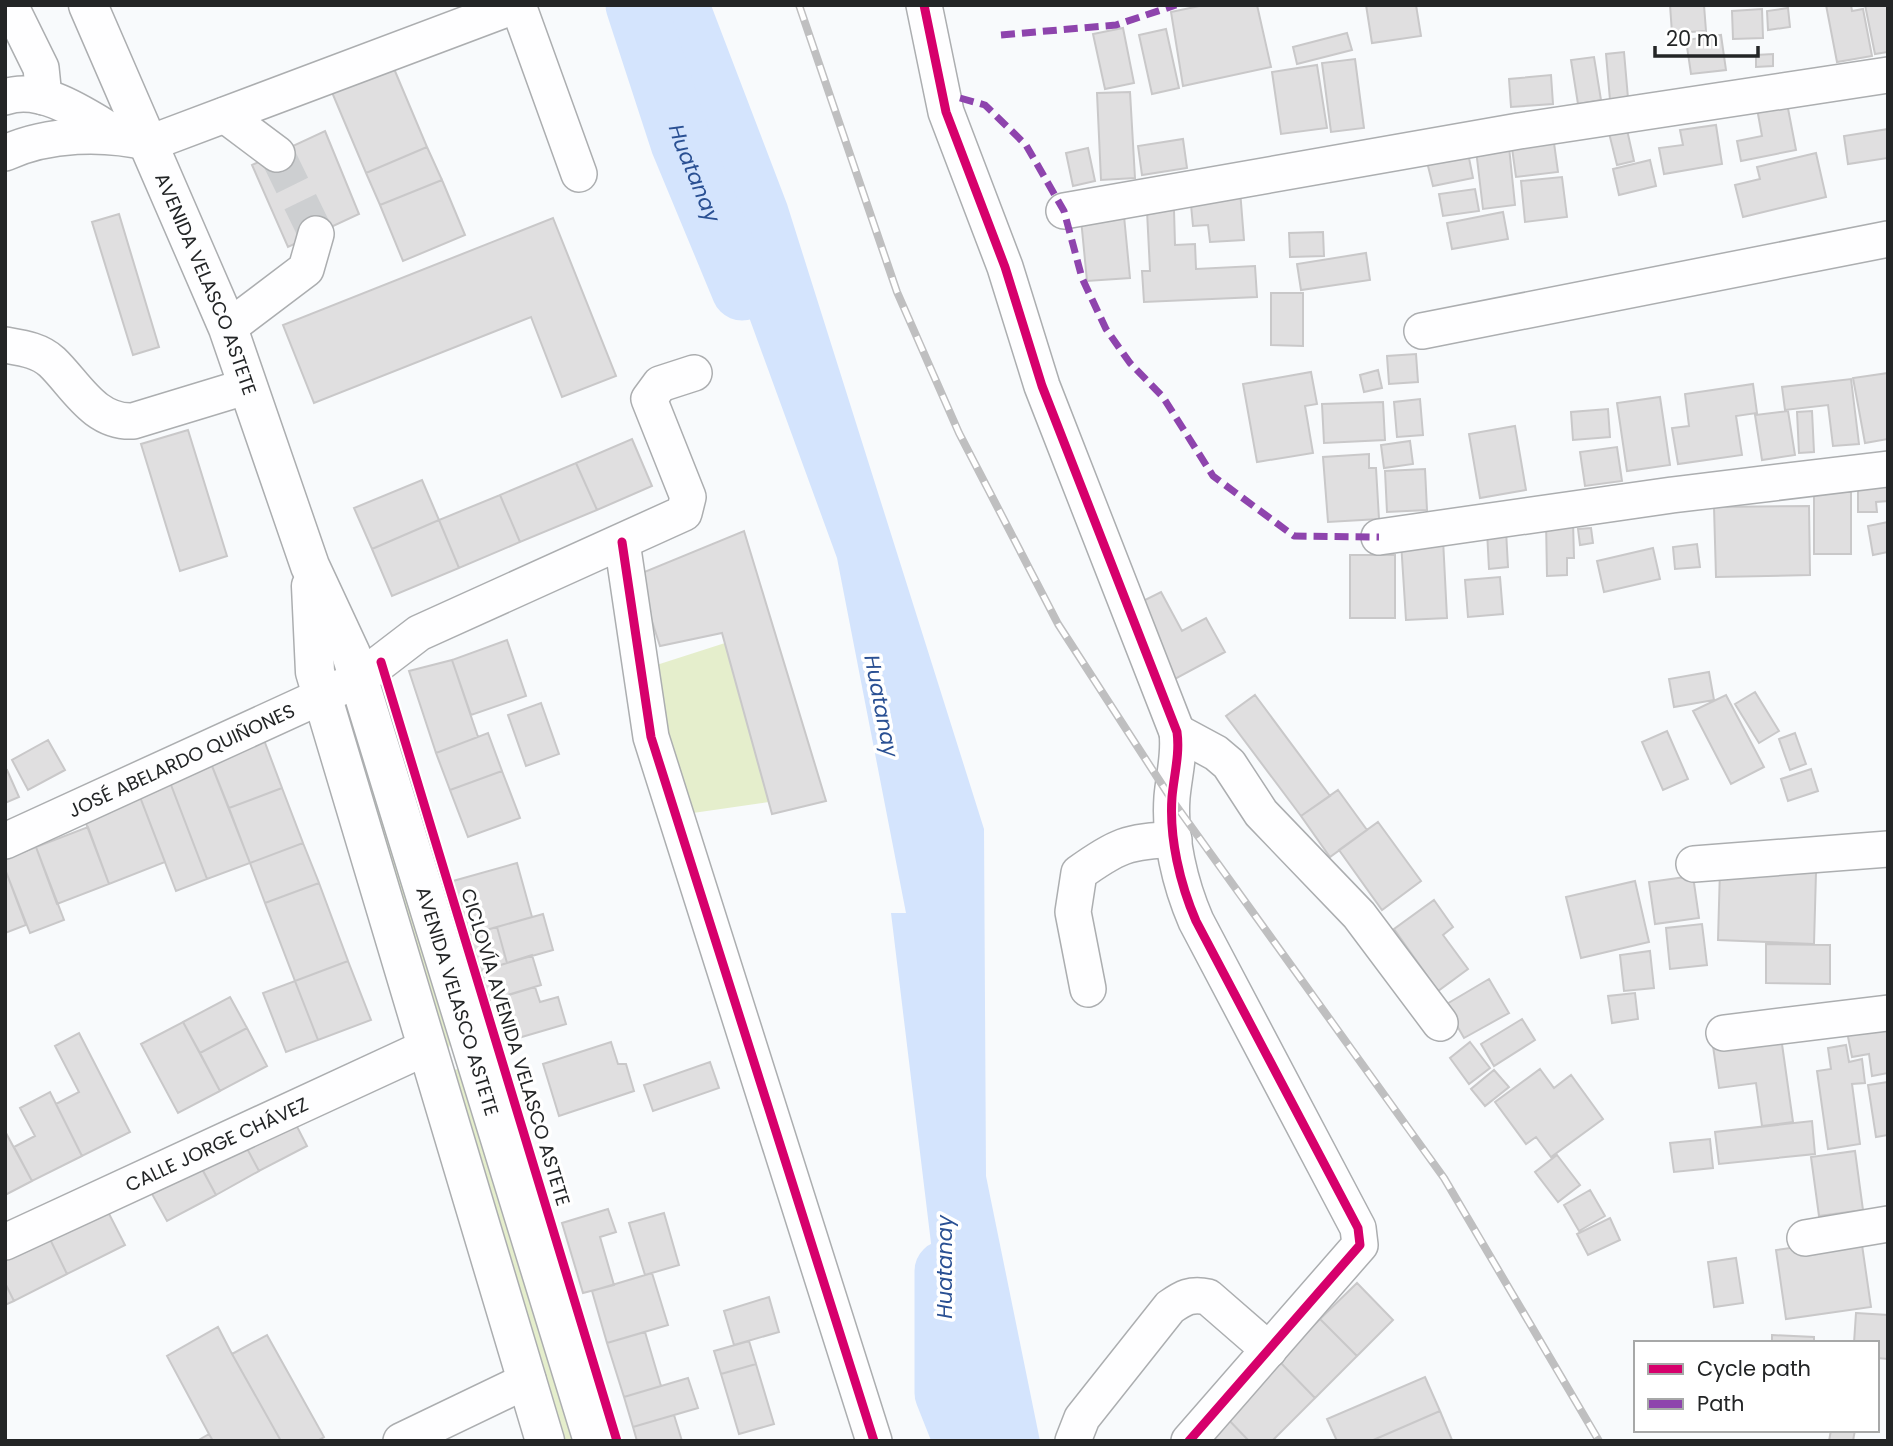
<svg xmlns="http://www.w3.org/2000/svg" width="1893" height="1446" viewBox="0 0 1893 1446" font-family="Poppins,sans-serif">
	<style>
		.green { fill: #e5eecc }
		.water { fill: #d4e4fd }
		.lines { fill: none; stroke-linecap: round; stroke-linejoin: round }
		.river { stroke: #d4e4fd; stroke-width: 61 }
		.building { fill: #e0dfe0; stroke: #c9c8c9; stroke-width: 2 }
		.minor-tunnel { stroke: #cdcfd1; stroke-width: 35; stroke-dasharray: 35 18; stroke-linecap: butt }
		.minor-casing { stroke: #acaeb0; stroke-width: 38 }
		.highway-casing { stroke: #acaeb0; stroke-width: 41 }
		.minor { stroke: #fefeff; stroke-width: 35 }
		.highway { stroke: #fefeff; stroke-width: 38 }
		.rail-casing { stroke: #bfbfc0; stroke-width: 8 }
		.rail { stroke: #fff; stroke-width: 5; stroke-dasharray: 16; stroke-linecap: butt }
		.quiet { stroke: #8e44ad; stroke-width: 7; stroke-dasharray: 14 7; stroke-linecap: butt }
		.cycleway-casing { stroke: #fff; stroke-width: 13 }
		.cycleway { stroke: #d6006c; stroke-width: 9 }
		.labels { text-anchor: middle; stroke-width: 7; stroke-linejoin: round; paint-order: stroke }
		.street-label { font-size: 19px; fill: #232526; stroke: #fff }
		.water-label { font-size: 21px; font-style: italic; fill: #2a5093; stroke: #fff }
	</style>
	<rect width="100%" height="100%" fill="#f8fafc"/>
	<!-- green -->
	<path class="green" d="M725,643L769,802L686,814L641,670Z
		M346,723L355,727L450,1045L447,1051Z
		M459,1069L572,1441H557L446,1071Z"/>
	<!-- water -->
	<path class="water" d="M635,5H711L787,204L984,829L986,1176L1040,1441H955L891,913H906L837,558Z"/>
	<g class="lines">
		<!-- river -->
		<g class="river">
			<path id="s1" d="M636,5L681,143L742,290"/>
			<path d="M945,1271V1393L964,1441"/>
		</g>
	</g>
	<!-- building -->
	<path class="building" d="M1204,5H1257L1271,67L1183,86L1171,12Z
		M1366,5H1416L1421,36L1372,43Z
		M1670,5H1704L1706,31L1672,33Z
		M1826,5H1851L1852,11L1863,9L1872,56L1837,62Z
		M1865,5H1888V52L1875,54Z
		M1788,8L1790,27L1768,30L1767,11Z
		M1762,9L1763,38L1733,39L1732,11Z
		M1123,28L1134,83L1105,89L1093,34Z
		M1166,29L1179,88L1152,94L1139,35Z
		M1347,33L1352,50L1297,64L1293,47Z
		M1721,35L1726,70L1691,74L1686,40Z
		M1624,52L1628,98L1610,100L1606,54Z
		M1773,54V66L1756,67V55Z
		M1594,57L1601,100L1578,104L1571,60Z
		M1355,59L1364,128L1331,132L1322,63Z
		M392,64L427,147L366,173L331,90Z
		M1317,65L1327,128L1281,134L1272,72Z
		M1551,75L1553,104L1511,107L1509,79Z
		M1130,92L1135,178L1101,180L1097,93Z
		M1786,98L1796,150L1741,161L1737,141L1762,136L1756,103Z
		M1625,121L1634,161L1617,165L1607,125Z
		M1716,125L1722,164L1664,174L1659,148L1683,145L1680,130Z
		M1888,129V158L1848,164L1844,136Z
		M325,131L359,214L288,247L252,165Z
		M1183,139L1187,168L1142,175L1138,146Z
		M1554,143L1558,172L1516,177L1512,148Z
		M427,147L442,180L380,205L366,173Z
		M1509,147L1515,205L1483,209L1476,150Z
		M1088,148L1095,181L1073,186L1066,153Z
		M1468,153L1473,178L1433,186L1427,162Z
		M1816,153L1826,197L1743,217L1735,185L1760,179L1757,167Z
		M1650,160L1656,186L1619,195L1613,169Z
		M1562,177L1567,217L1525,222L1521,181Z
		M442,180L465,235L403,261L380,205Z
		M1475,189L1479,211L1443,216L1439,194Z
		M1240,190L1244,240L1210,242L1208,225L1193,226L1190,194Z
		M1174,210L1175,245L1195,244L1196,269L1255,266L1257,297L1144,302L1142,271H1150L1147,211Z
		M1503,212L1508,239L1452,249L1447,223Z
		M119,214L159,347L133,355L92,222Z
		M1124,216L1130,278L1087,281L1081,219Z
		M553,218L616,376L562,397L531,317L314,403L283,325Z
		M1323,232L1324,256L1290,257L1289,233Z
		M1366,253L1370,280L1301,290L1297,264Z
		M1271,293H1303V346L1271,345Z
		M1416,354L1418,382L1389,384L1387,356Z
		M1378,370L1382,388L1364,392L1360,375Z
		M1311,372L1317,404L1305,406L1313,453L1257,462L1243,384Z
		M1888,373V439L1865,443L1853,378Z
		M1851,379L1859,444L1833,446L1828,405L1785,410L1782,387Z
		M1753,384L1757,413L1736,416L1742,455L1678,464L1672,428L1689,426L1685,394Z
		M1660,397L1670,465L1627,471L1617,403Z
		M1420,399L1423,435L1397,437L1394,402Z
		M1383,402L1385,440L1324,443L1322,404Z
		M1608,409L1610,437L1573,440L1571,412Z
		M1788,411L1795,455L1762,460L1755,415Z
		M1812,411L1814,452L1799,453L1797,412Z
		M1515,426L1526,490L1480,498L1469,434Z
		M188,430L227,556L180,571L141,444Z
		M632,439L652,486L597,510L576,463Z
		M1410,441L1413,464L1384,468L1381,445Z
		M1617,447L1622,481L1585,486L1580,452Z
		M1369,454V468H1376L1379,519L1328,522L1323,457Z
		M576,463L597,510L520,542L500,495Z
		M1425,469L1427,510L1387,512L1385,471Z
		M422,480L439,520L372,549L354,508Z
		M1888,481V501L1876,502L1877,512H1858V482Z
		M1814,492H1851V554H1814Z
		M500,495L520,542L459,568L439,520Z
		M1809,506L1810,575L1716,577L1714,507Z
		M439,520L459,568L392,596L372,549Z
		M1546,521H1573L1574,558H1567V575L1547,576Z
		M1888,522V552L1873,555L1868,526Z
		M1591,528L1593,543L1580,545L1578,529Z
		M1506,530L1508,567L1489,569L1487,531Z
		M744,531L826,801L772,814L722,633L660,646L637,575Z
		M1443,539L1447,618L1406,620L1401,542Z
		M1697,544L1700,567L1675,569L1673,547Z
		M1653,548L1660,579L1604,592L1597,561Z
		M1350,555H1395V618H1350Z
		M1500,577L1503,614L1468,617L1465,580Z
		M1161,592L1182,631L1206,618L1225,652L1175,679L1135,605Z
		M507,640L526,696L471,715L452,660Z
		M452,660L478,737L436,753L409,671Z
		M1709,672L1714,700L1674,707L1669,679Z
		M1755,692L1779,731L1759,743L1735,704Z
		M1255,695L1330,796L1301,816L1226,716Z
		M1726,695L1764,767L1731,784L1693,711Z
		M541,703L559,754L526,766L508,715Z
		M1667,731L1688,779L1663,790L1642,742Z
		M488,733L502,771L450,790L436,753Z
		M1795,733L1806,764L1790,770L1779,739Z
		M48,740L65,770L28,790L12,760Z
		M264,740L282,788L229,808L210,761Z
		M210,761L250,863L207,879L168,777Z
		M1811,769L1818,791L1788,801L1781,779Z
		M7,770L19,797L5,803V771Z
		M502,771L520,818L468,837L450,790Z
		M168,777L207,879L176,891L137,789Z
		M282,788L303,843L250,863L229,808Z
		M137,789L165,862L109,884L81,810Z
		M1338,790L1367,830L1330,857L1301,816Z
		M1378,822L1421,881L1382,910L1339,850Z
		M88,827L109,884L57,904L36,847Z
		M303,843L319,883L265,903L250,863Z
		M36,847L64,920L30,933L5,869V859Z
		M517,863L532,917L468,935L453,881Z
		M5,869L26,925L5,933Z
		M1720,869L1816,872L1814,944L1718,940Z
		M1693,876L1699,918L1655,924L1649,882Z
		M1635,881L1649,942L1581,958L1566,897Z
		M319,883L348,961L295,981L265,903Z
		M1434,900L1453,927L1443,935L1468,969L1438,991L1394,929Z
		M543,914L553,950L507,963L497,927Z
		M1702,924L1707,965L1670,969L1666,928Z
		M497,927L507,963L478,972L468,935Z
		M1766,944L1830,945V984L1766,983Z
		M1650,951L1654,988L1624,991L1620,955Z
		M532,955L541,985L487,1001L478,972Z
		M348,961L371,1020L318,1040L295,981Z
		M1489,979L1509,1013L1464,1038L1445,1005Z
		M295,981L318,1040L286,1052L263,993Z
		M535,987L540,1002L558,997L566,1024L515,1039L502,997Z
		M1635,993L1638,1019L1612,1023L1608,996Z
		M230,997L247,1028L200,1053L183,1022Z
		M1522,1019L1535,1040L1494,1066L1481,1044Z
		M183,1022L220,1091L178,1113L141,1044Z
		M1888,1023V1073L1872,1076L1869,1054L1852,1057L1846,1027Z
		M247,1028L267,1066L220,1091L200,1053Z
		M79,1033L130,1132L82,1156L56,1104L79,1092L55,1046Z
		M1781,1037L1793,1122L1762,1126L1756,1083L1719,1088L1713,1046Z
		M611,1042L618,1064H626L634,1091L559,1116L543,1064Z
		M1470,1042L1490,1068L1469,1084L1450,1058Z
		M1846,1045L1849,1062L1862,1059L1865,1083L1852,1084L1860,1144L1828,1149L1817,1071L1831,1069L1828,1048Z
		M710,1062L719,1088L653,1111L644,1085Z
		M1540,1069L1554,1088L1571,1075L1603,1119L1551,1157L1536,1137L1526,1144L1495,1102Z
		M1494,1070L1509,1087L1485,1106L1471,1089Z
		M1888,1082V1135L1876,1137L1868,1085Z
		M50,1092L82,1156L32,1181L14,1147L35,1136L20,1108Z
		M291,1115L307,1146L259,1171L243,1141Z
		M1812,1121L1815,1154L1719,1164L1715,1132Z
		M6,1133L32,1181L5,1195V1134Z
		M1710,1139L1713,1168L1674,1172L1670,1143Z
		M243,1141L259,1171L216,1195L200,1165Z
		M1855,1151L1863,1210L1819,1216L1811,1157Z
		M1557,1155L1580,1185L1558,1202L1535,1172Z
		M196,1158L216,1195L167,1221L147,1185Z
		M1590,1190L1605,1216L1579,1231L1564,1205Z
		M104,1204L125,1245L67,1274L47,1233Z
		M608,1209L616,1232L600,1237L614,1285L583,1293L562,1223Z
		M664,1213L679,1265L645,1275L629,1223Z
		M1610,1218L1620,1240L1588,1255L1577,1234Z
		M47,1233L67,1274L14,1301L5,1283V1253Z
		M1861,1238L1871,1307L1786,1319L1776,1250Z
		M1736,1258L1743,1303L1714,1307L1708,1262Z
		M652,1273L668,1325L607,1343L592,1291Z
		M5,1283L14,1301L5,1305Z
		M1357,1283L1393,1320L1357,1356L1320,1319Z
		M769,1297L779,1332L734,1345L724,1311Z
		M1856,1313L1888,1315V1359L1877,1358V1343H1854Z
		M1320,1319L1357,1356L1315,1398L1279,1361Z
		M218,1327L232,1354L281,1441H213L209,1434L167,1356Z
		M645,1332L661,1386L624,1397L607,1343Z
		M267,1335L324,1437L317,1441H281L232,1354Z
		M1772,1335L1814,1337V1343H1772Z
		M749,1341L756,1364L721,1374L714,1351Z
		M1279,1361L1315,1398L1272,1441H1249L1224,1415Z
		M756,1364L774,1424L739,1434L721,1374Z
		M1425,1377L1440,1411L1371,1441H1337L1327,1419Z
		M688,1378L698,1408L633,1427L624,1397Z
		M1440,1411L1452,1440L1371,1441Z
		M674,1415L682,1441H637L633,1427Z
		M1224,1415L1249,1441H1199Z
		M1831,1430H1855L1853,1441H1829Z
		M209,1434L213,1441H197Z"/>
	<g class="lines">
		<!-- minor-tunnel -->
		<path class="minor-tunnel" d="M277,154L316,234"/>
		<defs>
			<g id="minor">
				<path d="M10,5L41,68L44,97"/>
				<path d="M518,5L579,174"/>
				<path d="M924,5L946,112L1005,267L1042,386L1177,732C1180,754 1174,775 1172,797C1169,838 1180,884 1196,921L1358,1228L1360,1245L1189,1441"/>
				<path d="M5,97C43,84 87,117 118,135"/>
				<path d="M225,115L277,154"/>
				<path d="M5,153C49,133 104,132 150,143L517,5"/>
				<path d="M1064,211L1519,131L1888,75"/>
				<path d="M228,328L306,269L316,234"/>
				<path d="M1422,331L1888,239"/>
				<path d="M5,345C22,348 39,350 52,362C76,385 94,423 133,421L248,386"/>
				<path d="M1379,537L1672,495L1888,469"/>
				<path d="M622,542L651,737L874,1441"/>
				<path d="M1177,732L1216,753L1229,764L1261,813L1359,915L1440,1023"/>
				<path id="s2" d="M5,841L359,679L419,633L684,513L688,497L649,399L660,384L694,373"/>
				<path d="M1694,864L1888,849"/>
				<path d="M1088,989L1073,912L1079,873C1115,847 1129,840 1174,840"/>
				<path d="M1724,1033L1888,1013"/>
				<path d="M1805,1238L1888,1224"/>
				<path id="s3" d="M5,1242L427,1047"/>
				<path d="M401,1441L528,1380"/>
				<path d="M1073,1441L1082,1418L1170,1307C1183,1298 1191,1293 1208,1297L1269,1350"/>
			</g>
			<g id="highway">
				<path id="s4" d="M88,5L228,328L310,566L351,654L593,1441"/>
				<path d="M311,586L315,672L545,1441"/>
			</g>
		</defs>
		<!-- minor casing -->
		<use href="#minor" class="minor-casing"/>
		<!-- highway casing -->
		<use href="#highway" class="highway-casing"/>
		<!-- minor -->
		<use href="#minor" class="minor"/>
		<!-- highway -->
		<use href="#highway" class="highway"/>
		<defs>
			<path id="rail" d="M799,5L897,292L959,433L1058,624L1172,800L1444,1178L1599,1441"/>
		</defs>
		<!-- rail casing -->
		<use href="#rail" class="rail-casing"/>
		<!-- rail -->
		<use href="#rail" class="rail"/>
		<!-- quiet -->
		<path class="quiet" d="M1001,35L1116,25L1176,5
			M960,98L985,105L1026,145L1064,211L1082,278L1106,329L1130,363L1163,397L1213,476L1294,536L1379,537"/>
		<defs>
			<path id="cycleway" d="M924,5L946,112L1005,267L1042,386L1177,732C1180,754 1174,775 1172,797C1169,838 1180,884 1196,921L1358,1228L1360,1245L1189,1441
				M622,542L651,737L874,1441
				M381,662L617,1441"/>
		</defs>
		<!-- cycleway casing -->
		<use href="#cycleway" class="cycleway-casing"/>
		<!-- cycleway -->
		<use href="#cycleway" class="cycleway"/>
	</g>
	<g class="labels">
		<!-- street labels -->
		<g class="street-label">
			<text dy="7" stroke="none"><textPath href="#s4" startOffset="303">AVENIDA VELASCO ASTETE</textPath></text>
			<text dy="7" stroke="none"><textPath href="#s2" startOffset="194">JOSÉ ABELARDO QUIÑONES</textPath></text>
			<text dy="7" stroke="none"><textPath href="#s4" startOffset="1064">AVENIDA VELASCO ASTETE</textPath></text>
			<text transform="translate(516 1047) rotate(73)" y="7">CICLOVÍA AVENIDA VELASCO ASTETE</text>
			<text dy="7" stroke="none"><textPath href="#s3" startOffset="233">CALLE JORGE CHÁVEZ</textPath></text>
		</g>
		<!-- water labels -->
		<g class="water-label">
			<text dy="7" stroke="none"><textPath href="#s1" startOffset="178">Huatanay</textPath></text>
			<text transform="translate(881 706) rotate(79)" y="7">Huatanay</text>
			<text transform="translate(945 1267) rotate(-90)" y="7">Huatanay</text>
		</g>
	</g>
	<!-- border -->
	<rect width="1893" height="1446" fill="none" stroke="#232526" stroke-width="14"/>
	<!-- legend -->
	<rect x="1634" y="1341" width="245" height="91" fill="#ffffff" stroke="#a7a8a8" stroke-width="2"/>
	<rect x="1648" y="1364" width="35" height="10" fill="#d6006c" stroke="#a7a8a8" stroke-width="2"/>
	<text x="1697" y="1376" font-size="21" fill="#232526">Cycle path</text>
	<rect x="1648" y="1399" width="35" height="10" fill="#8e44ad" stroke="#a7a8a8" stroke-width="2"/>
	<text x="1697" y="1411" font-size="21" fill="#232526">Path</text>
	<!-- scale -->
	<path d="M1655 46v10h103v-10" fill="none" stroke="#232526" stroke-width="3.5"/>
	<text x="1666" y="46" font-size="21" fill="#232526" stroke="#ffffff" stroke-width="5" paint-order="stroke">20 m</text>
</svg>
